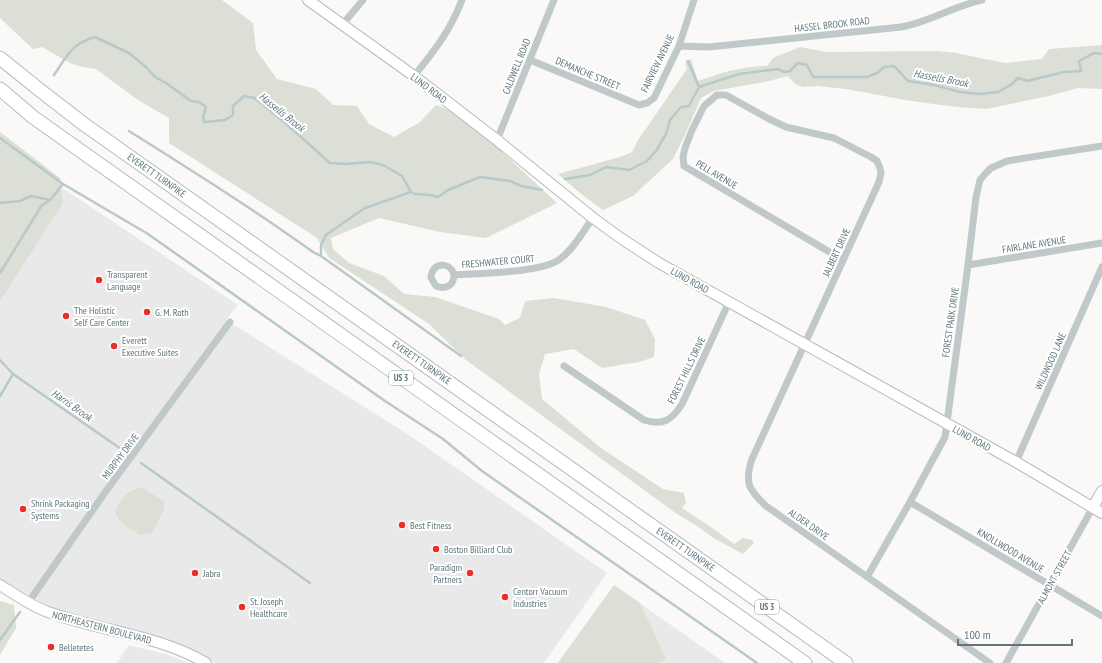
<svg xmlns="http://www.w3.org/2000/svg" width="1102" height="663" viewBox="0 0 1102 663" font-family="'PT Sans Narrow',sans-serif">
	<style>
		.built { fill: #e8e9e8 }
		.green { fill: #dbdfd6 }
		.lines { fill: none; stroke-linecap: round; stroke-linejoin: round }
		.stream { stroke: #b8c9ca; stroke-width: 2.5 }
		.secondary-casing { stroke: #b3bcbf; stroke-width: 12 }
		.highway-casing { stroke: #b4bbbd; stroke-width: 15 }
		.street { stroke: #c1c8ca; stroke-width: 7 }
		.secondary { stroke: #fff; stroke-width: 10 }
		.highway { stroke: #fff; stroke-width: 13 }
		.poi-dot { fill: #e92f28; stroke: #fff; stroke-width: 1.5 }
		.labels { text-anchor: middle; stroke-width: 4; stroke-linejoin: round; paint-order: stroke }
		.shield { fill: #fff; stroke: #8f9fa4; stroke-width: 1 }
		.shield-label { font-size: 9px; font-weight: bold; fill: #5f767d }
		.street-label { font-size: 10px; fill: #5f767d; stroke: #fff }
		.poi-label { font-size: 10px; fill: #5f767d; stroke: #fff; text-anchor: start }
		.water-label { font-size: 11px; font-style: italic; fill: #5e7b7d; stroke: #fff }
	</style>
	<rect width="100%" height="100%" fill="#faf9f7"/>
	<!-- built -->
	<path class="built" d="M58,185L238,305L226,320L406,433L607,573L544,663H216L201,654L182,645L148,635L83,617L48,606L0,579V269Z
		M614,585L725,663H558Z
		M129,645L169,655L189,663H117Z"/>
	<!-- green -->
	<path class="green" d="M0,0H222L253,23L256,50L277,79L316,89L333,105L357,106L369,124L394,137L420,122L436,105L457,113L486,137L557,203L486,238L440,232L379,218L331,238L333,249L349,263L384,276L404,294L435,297L499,319L505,325L520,318L525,301L554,298L606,307L645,320L655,339L654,357L639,362L602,368L574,349L545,354L539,374L542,399L601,448L663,489L684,493L686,503L682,508L711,527L734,544L743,538L752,540L754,543L743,554L715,539L697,526L677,514L466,360L429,324L329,258L317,238L169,143V118L138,100L96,69L82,67L70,63L42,47L33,49L0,18Z
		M1102,45V89L1078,88L1049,96L986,109L957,107L911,101L846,89L817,86L803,87L795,84L788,76L769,81L714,91L701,98L684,137L673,159L633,196L603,210L581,194L558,174L620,157L632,152L638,140L687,69L685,62L691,59L698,81C721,73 742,66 767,66L773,58L800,47L826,52L936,51L956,53L1005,63L1042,59L1049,49Z
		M0,132L60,178L63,203L0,301Z
		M142,487L164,502V509L152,533L140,535C130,529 119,524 115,511C122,497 127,491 142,487Z
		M614,585L640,603L666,659L659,663H558Z
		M0,601L14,605L16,628L0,655Z"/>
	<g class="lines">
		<!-- stream -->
		<path class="stream" d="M688,61L699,87
			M54,75C67,56 71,44 95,37L129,53L147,68L155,77L166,83L191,101L199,102L206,107L203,117L204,122L225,120L233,115V106L244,96L255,98L283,121L330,163L346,164L370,162L383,165L402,176L411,192L415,194L430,195L438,197L448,190L480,177L510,181L521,186L542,190
			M129,131C191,170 253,209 313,252L321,256
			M0,138L63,184L50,200L42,205L0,273
			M565,179L590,175L606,167L629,170L647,161L656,151L666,134L670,120L681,107L689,106L699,87L739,74L778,69L784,72L790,71L798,63L807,65L813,77H867L877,73L884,67L894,66L908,81L934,85L960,92L980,94L998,92L1012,84L1018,78L1027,81L1064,72L1081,71L1079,61L1094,53L1102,54
			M63,184L148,234L385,401L443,439L482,471L757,663
			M411,192L365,208L353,216L326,235L321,245V256L461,356
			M0,203L20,201L31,196L50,200
			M0,360L13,374L121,449
			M0,396L13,374
			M141,463L310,583
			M0,640L20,612"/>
		<defs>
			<path id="secondary" d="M308,0L414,76L497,140L593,218L622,239L659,263L1016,462L1102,513
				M1093,507L1102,491
				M0,585C16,595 31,606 48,612C100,631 158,635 206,663"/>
			<path id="highway" d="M0,58L41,91L85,125L846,663
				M0,89L33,117L78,149L805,663"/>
		</defs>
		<!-- secondary casing -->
		<use href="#secondary" class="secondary-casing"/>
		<!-- highway casing -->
		<use href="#highway" class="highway-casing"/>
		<!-- street -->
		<path class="street" d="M342,25L363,0
			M679,46L709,47L901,27C929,22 954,6 982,0
			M530,60L639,105L647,103L654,98L679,46L694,0
			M414,76C435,50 450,31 462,0
			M497,140L554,0
			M843,260L684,166L683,157L685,148L692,130L704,106L717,95H726L769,119L786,127L834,138L871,157L877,161L880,168L881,173L879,182L752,459C744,483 749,490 766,506L990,663
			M968,265L1102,243
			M454,275C454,285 446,290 436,286L431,278C431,263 450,260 454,275C479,273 542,273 560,259C574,249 583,231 593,218
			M564,366L644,420C663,426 672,420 682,404L729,302
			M1016,462L1102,267
			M910,502L1102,616
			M867,577L910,502L945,437L968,265L976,197L980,180L985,174L991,168L1007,161L1102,146
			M28,603L106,491L230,322
			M1006,663L1093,507"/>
		<!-- secondary -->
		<use href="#secondary" class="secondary"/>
		<!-- highway -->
		<use href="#highway" class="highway"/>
	</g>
	<!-- markers -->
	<g class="poi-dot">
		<circle cx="99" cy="280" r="4"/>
		<circle cx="147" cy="312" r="4"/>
		<circle cx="66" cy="316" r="4"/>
		<circle cx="114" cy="346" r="4"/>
		<circle cx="23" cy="509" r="4"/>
		<circle cx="402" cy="525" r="4"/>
		<circle cx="436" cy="549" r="4"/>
		<circle cx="195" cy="573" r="4"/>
		<circle cx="470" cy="573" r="4"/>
		<circle cx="505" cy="597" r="4"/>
		<circle cx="242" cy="607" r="4"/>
		<circle cx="51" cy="647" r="4"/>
	</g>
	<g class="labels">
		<!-- shield labels -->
		<g class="shield">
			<rect x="389" y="371" width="24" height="14" rx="3"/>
			<rect x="755" y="600" width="24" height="14" rx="3"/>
		</g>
		<g class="shield-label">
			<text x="401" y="381">US 3</text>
			<text x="767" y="610">US 3</text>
		</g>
		<!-- street labels -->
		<g class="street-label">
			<text transform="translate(832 24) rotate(-6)" y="4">HASSEL BROOK ROAD</text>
			<text transform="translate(657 63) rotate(-64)" y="4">FAIRVIEW AVENUE</text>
			<text transform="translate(516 66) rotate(-68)" y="4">CALDWELL ROAD</text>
			<text transform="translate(588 73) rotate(23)" y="4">DEMANCHE STREET</text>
			<text transform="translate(429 88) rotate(37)" y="4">LUND ROAD</text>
			<text transform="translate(717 174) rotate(31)" y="4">PELL AVENUE</text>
			<text transform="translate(157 175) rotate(35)" y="4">EVERETT TURNPIKE</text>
			<text transform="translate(1034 244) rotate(-9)" y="4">FAIRLANE AVENUE</text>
			<text transform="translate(836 252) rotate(-65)" y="4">JALBERT DRIVE</text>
			<text transform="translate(498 261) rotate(-5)" y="4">FRESHWATER COURT</text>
			<text transform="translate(690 280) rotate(29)" y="4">LUND ROAD</text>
			<text transform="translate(950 322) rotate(-82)" y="4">FOREST PARK DRIVE</text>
			<text transform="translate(1050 361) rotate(-66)" y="4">WILDWOOD LANE</text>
			<text transform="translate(422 362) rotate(35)" y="4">EVERETT TURNPIKE</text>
			<text transform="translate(686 370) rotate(-64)" y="4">FOREST HILLS DRIVE</text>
			<text transform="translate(972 438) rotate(29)" y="4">LUND ROAD</text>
			<text transform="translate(120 456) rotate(-53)" y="4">MURPHY DRIVE</text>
			<text transform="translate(809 524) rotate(35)" y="4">ALDER DRIVE</text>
			<text transform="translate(686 549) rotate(35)" y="4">EVERETT TURNPIKE</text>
			<text transform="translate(1011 550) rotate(31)" y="4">KNOLLWOOD AVENUE</text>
			<text transform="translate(1054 577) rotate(-61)" y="4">ALMONT STREET</text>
			<text transform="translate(102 627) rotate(15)" y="4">NORTHEASTERN BOULEVARD</text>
		</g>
		<!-- poi labels -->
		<g class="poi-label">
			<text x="107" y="278">Transparent<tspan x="107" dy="12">Language</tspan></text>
			<text x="74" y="314">The Holistic<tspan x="74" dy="12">Self Care Center</tspan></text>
			<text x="155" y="316">G. M. Roth</text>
			<text x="122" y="344">Everett<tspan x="122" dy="12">Executive Suites</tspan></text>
			<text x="31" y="507">Shrink Packaging<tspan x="31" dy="12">Systems</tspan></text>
			<text x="410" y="529">Best Fitness</text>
			<text x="444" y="553">Boston Billiard Club</text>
			<text x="462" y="571" text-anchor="end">Paradigm<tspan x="462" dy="12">Partners</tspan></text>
			<text x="203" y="577">Jabra</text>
			<text x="513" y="595">Centorr Vacuum<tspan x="513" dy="12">Industries</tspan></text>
			<text x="250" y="605">St. Joseph<tspan x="250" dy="12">Healthcare</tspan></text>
			<text x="59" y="651">Belletetes</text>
		</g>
		<!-- water labels -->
		<g class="water-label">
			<text transform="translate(941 78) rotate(11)" y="4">Hassells Brook</text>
			<text transform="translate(282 112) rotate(39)" y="4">Hassells Brook</text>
			<text transform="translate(72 405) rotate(35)" y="4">Harris Brook</text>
		</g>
	</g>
	<!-- scale -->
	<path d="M958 639v6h114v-6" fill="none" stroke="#5f767d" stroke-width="2"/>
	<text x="964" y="639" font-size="12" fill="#5f767d" stroke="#ffffff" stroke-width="3" paint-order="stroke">100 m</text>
</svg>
